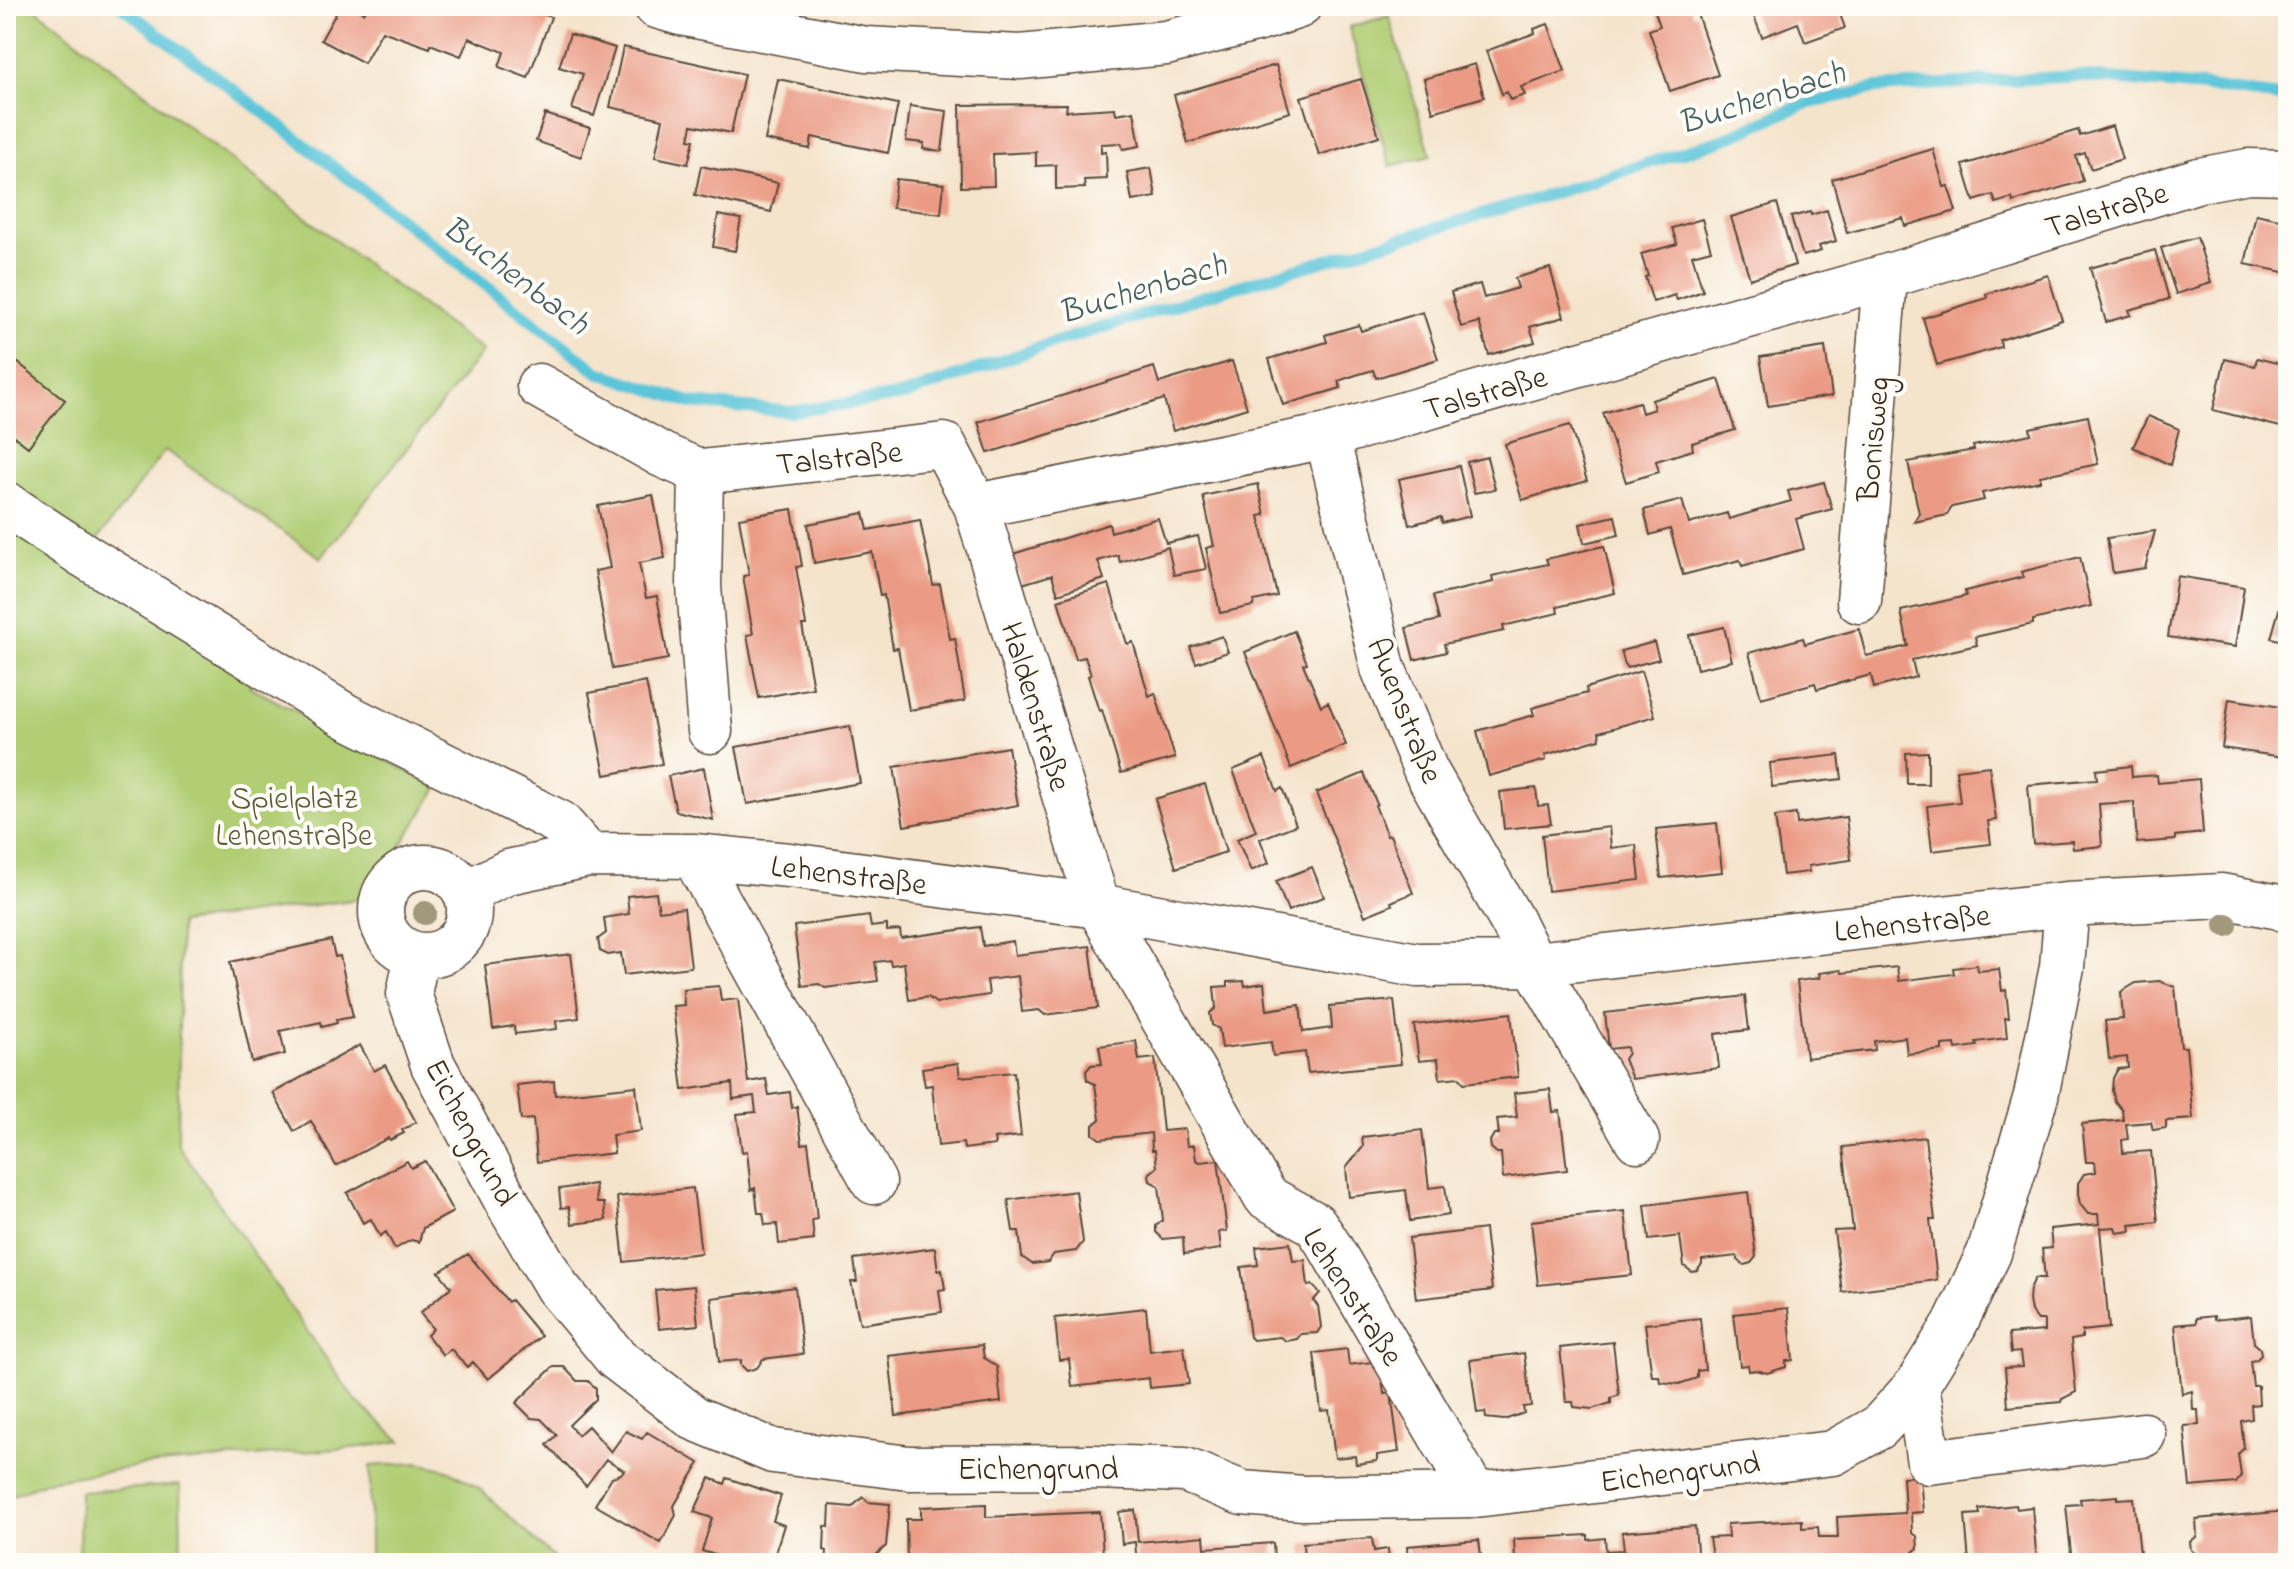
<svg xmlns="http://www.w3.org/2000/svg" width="2294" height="1569" viewBox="0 0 2294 1569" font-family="'Indie Flower',sans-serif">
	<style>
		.green { fill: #b1ce75; stroke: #767c4a; stroke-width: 2 }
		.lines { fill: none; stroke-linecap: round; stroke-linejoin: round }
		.stream { stroke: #5cc5d9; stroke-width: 12 }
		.building { fill: #eb9b85 }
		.minor-casing { stroke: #574638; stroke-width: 47 }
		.minor { stroke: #fff; stroke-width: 44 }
		.tree { fill: #a2997b }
		.labels { text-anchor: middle; stroke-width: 8; stroke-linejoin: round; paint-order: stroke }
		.street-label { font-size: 32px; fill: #3b2a1e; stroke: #fdfcf7 }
		.park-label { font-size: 32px; fill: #5e5b38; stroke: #fdfcf7 }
		.water-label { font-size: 34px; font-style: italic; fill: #47605f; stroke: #fdfcf7 }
	</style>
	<rect width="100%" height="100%" fill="#fdfcf7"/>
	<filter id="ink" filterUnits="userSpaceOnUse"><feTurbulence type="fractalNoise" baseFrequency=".0125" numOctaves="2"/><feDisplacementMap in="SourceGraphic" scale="16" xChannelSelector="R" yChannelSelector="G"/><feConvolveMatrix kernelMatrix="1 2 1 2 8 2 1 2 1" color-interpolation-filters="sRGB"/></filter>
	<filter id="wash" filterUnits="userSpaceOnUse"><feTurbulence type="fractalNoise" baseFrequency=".006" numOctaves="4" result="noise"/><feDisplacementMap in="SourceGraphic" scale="32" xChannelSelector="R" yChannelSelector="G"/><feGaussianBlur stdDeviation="1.8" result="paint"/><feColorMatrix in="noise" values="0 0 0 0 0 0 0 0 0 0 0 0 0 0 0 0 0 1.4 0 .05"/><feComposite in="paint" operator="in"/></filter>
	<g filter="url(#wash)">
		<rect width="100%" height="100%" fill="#f5e4cc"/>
		<!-- green -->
		<path class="green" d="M6,6H32L370,267L483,351L321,558L165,450L95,543L6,486Z
			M1389,16L1431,156L1390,166L1349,27Z
			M6,514L257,672L250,687L438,788L367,898L180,923L178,1145L355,1400L401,1441L362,1447L146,1465L47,1481L6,1498Z
			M418,1463L448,1470L479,1488L559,1563H370V1466Z
			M180,1485L181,1563H79L80,1492Z"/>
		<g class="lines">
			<!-- stream -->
			<path class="stream" d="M121,6L251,103L598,372L692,403L791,412L904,395L1049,344L1198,298L1525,202L1722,140L1802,105L1876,88L2076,76L2214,88L2288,98"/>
		</g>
		<g id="blocks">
			<!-- building -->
			<path class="building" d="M340,6H351L364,13L368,6H521L551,17L528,78L499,67L504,52L469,38L461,56L430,44V48L382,31L364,63L321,40Z
				M1653,6H1690L1693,15L1697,14L1718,75L1670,91L1649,30L1660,26Z
				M1750,6H1837L1845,28L1805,42L1798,23L1762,37Z
				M1548,24L1565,71L1521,87L1525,95L1510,100L1507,92L1502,94L1486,51L1535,33L1534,29Z
				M570,34L615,48L594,116L572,109L583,74L559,67Z
				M623,47L744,74L731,133L692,125L689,139L694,140L688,164L655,157L663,119L610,107Z
				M1475,64L1484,97L1433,112L1424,79Z
				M1276,65L1290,112L1188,143L1174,95Z
				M778,79L898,104L888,153L812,137L810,149L765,140Z
				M1361,79L1379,136L1319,155L1301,97Z
				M1067,104L1066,111L1115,108L1116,114L1134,111L1140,146L1123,149L1121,143L1101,144V153L1106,152L1107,179L1084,180L1085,188L1056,189V165L1036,166V152L993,154L994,186L961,187L960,105Z
				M910,106L947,111L942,151L923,149L924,143L906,141Z
				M545,114L590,128L581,157L536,141Z
				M2112,126L2122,159L2091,169L2085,153L2076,156L2083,181L2013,202L2012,198L1996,203L1993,195L1974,201L1963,165L2078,130L2080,136Z
				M1933,149L1944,187L1948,186L1956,211L1905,226L1903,218L1847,233L1832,179Z
				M701,166L778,183L771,212L695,195Z
				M1151,168L1156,197L1132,201L1127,172Z
				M896,179L944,184L941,214L892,208Z
				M1777,203L1795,265L1750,279L1731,217Z
				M1827,210L1836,241L1819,246L1821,251L1803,256L1791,217L1810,212L1811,215Z
				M2256,214L2288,221V273L2245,264Z
				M718,215L741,219L735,251L713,247Z
				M1702,219L1711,250L1692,255L1703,291L1677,300L1675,295L1653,302L1645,277L1648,276L1641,254L1677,244L1672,228Z
				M2197,237L2211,283L2176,294L2161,248Z
				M2155,250L2169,299L2129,310L2131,315L2106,322L2090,268Z
				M1550,268L1564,317L1530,327L1535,342L1489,355L1479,322L1461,327L1451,292L1480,284L1484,298L1518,288L1515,278Z
				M2048,275L2062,320L2000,340L2001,347L1937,365L1923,318L1987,298L1986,294Z
				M1423,312L1438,359L1376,378L1373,370L1356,375L1338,381L1341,388L1283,405L1269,359L1327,342L1325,335L1359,325L1361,331Z
				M1825,347L1832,396L1768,406L1760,357Z
				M2257,358L2288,366V429L2213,410L2225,359L2255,366Z
				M1232,361L1247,408L1173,431L1164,399L988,453L978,422L1154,367L1159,383Z
				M17,362L65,400L28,447L6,430V375Z
				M1719,379L1735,430L1692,443L1693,450L1656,461L1659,472L1626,482L1603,413L1639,402L1642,413L1654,409L1652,400Z
				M2088,416L2098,464L2040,476V481L1982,493L1984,500L1952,507L1947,515L1914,522L1919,513L1908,462L1974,450L1973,446L2031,434L2030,428Z
				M2148,416L2179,429L2170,465L2133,447Z
				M1570,425L1587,481L1522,500L1505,444Z
				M1487,457L1495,489L1474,493L1467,462Z
				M1459,466L1470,516L1442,523L1441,517L1409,525L1399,479Z
				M1824,482L1832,509L1796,519L1804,549L1742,566L1740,560L1683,575L1670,529L1650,535L1644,510L1682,500L1689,524L1727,513L1729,519L1791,501L1788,491Z
				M1258,484L1265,515L1259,516L1277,596L1254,601L1253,606L1220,613L1206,548L1214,546L1203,496Z
				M653,495L665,558L639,563L646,598L657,596L668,659L612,669L595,571L610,568L598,506Z
				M792,509L802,566L796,567L806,625H802L813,688L759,698L747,635L753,634L743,576L749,575L739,518Z
				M864,513L868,530L920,520L933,585L940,584L950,639L955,638L965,701L909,710L898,648L893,649L884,595L880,596L872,552L814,563L808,524Z
				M1615,516L1619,535L1584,543L1580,524Z
				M1158,518L1166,543L1198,536L1206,569L1174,575L1168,547L1120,562L1118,555L1098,561L1104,579L1058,594L1052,575L1022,584L1013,554L1109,524L1111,532Z
				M2155,531L2145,568L2113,573L2107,538Z
				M1604,546L1615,593L1557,607L1558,613L1503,626L1504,631L1444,644L1446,652L1414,660L1406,628L1439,620L1433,596L1493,582L1492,576L1548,564L1546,559Z
				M2080,557L2091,606L2033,620V624L1975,637L1977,645L1912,660L1916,677L1874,688L1871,675L1817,689L1815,683L1761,698L1749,653L1803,638L1805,644L1859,629L1866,656L1908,646L1901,611L1966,596L1965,591L2023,577L2021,572Z
				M2177,576L2244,587L2235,647L2168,637Z
				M2287,582H2288V642L2271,638Z
				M1109,584L1127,644L1133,642L1149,696L1155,693L1175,758L1121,773L1102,710L1099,711L1088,676L1091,675L1085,657L1076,659L1058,600Z
				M1724,627L1732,661L1697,669L1689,635Z
				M1294,631L1307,663L1303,664L1321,706L1328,702L1346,745L1291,768L1245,652Z
				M1222,636L1228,652L1196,663L1190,647Z
				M1654,642L1659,659L1626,668L1621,651Z
				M1641,671L1655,716L1599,732L1600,739L1545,755L1546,760L1489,776L1477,731L1534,715L1532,708L1587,693L1586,688Z
				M646,682L662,764L605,775L589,693Z
				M2229,699L2288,708L2283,757L2222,748Z
				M850,726L860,783L747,804L736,747Z
				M1008,747L1018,805L904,826L894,767Z
				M1928,752V784H1907L1906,753Z
				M1839,755L1842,779L1772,787L1770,763Z
				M1264,757L1277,791L1282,788L1296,825L1260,839L1269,863L1251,871L1237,839L1256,831L1233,770Z
				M1989,766L1996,820L1988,821L1991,844L1932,851L1927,806L1960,802L1956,770Z
				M2131,766L2132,777L2157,775L2158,783L2199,779L2203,833L2175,836V840L2137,843L2134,802L2115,803L2099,804L2102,846L2073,849L2072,841L2033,844L2028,785L2097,779L2096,770Z
				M704,768L713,820L676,811L668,776Z
				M1364,773L1377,804L1375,805L1387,836L1390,835L1413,893L1391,902L1392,905L1365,916L1316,793Z
				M1205,784L1226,852L1176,868L1155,799Z
				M1536,788L1538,806L1548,805L1551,824L1504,829L1500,792Z
				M1796,814L1797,824L1846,817L1851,860L1808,866L1809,872L1783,875L1775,817Z
				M1717,823L1722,872L1661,878L1656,829Z
				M1609,827L1611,848L1636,845L1640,880L1548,891L1542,835Z
				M1312,867L1324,897L1288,911L1276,881Z
				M656,893L659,911L684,908L691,967L624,975L621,953L608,955L600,951L598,939L606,933L604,918L629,914L627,896Z
				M869,916L871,927L887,925V931L900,930L901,938L980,927L983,946L1013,941L1015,955L1090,946L1098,1008L1045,1015L1039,1010L1022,1012L1018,976L987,980L989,995L936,1003L928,997L909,1000L904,963L891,965L890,960L875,962L878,981L825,988L819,984L802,986L794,926Z
				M331,940L335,957L340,956L353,1017L336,1020L337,1023L322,1027L321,1022L280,1031L285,1054L252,1062L230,962Z
				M571,954L579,1018L556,1021L557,1029L515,1034L514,1026L493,1029L485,965Z
				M1977,965L1978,971L1999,969L2002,991L2006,990L2009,1018H2005L2007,1038L1976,1042L1977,1046L1956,1049L1955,1044L1942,1045V1050L1907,1054L1905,1037L1874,1041L1875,1050L1806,1058L1797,981L1820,978L1819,973L1841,970L1842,973L1897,967L1899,981L1954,974L1953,968Z
				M1244,981L1245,986L1264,983L1267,1010L1300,1005L1303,1032L1332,1028L1330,1006L1394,1000L1401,1064L1308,1073L1305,1052L1273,1056L1271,1042L1222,1048L1219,1029L1212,1025L1210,1013L1216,1008L1214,987L1228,986V982Z
				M2159,981L2175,987L2181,1047H2186L2193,1119L2166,1121V1128L2153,1130L2151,1122L2126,1124L2128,1139L2122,1140L2123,1153L2151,1151L2158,1222L2130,1225L2131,1231L2117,1233L2115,1227L2100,1228L2109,1328L2082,1331V1338L2071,1340L2076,1392L2062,1399L2061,1402L2008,1407L2005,1368L2022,1367L2020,1352L2011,1353L2009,1334L2044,1331V1320H2038L2031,1311L2029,1300L2030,1289L2035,1278H2045L2042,1249L2052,1248L2050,1229L2099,1224L2098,1214H2088L2080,1204L2078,1194V1183L2084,1174L2096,1172L2095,1162H2086L2082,1124L2123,1120L2122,1110L2115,1101L2112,1090L2113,1078L2118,1069L2128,1068L2127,1057L2109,1059L2105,1021L2123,1019L2121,992L2136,983Z
				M719,986L721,1001L738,999L748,1082L766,1079L769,1095L790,1092L792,1108L797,1106L802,1144L808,1143L813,1182L817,1219L812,1220L814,1240L779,1244L777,1224L765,1225L763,1213H758L755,1188L751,1190L747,1151L742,1152L737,1114L756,1112L754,1096L733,1099L732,1083L683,1090L673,1006L684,1005L683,989Z
				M1745,996L1749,1030L1715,1034L1719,1068L1632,1079L1624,1059L1628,1053L1627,1047L1609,1049L1605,1013Z
				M1511,1013L1518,1077L1464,1083L1459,1077L1440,1079L1438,1059L1419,1061L1414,1025Z
				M1136,1041L1139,1060L1155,1058L1163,1131L1185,1129L1187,1146L1194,1145L1196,1160L1200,1162L1218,1160L1227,1231L1219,1232L1221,1249L1184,1254L1183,1237L1163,1239L1156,1232V1226L1163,1220L1159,1186L1150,1181L1149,1174L1157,1167L1155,1150H1152L1151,1133L1100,1139L1093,1134V1125L1100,1119L1095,1084L1087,1080L1086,1071L1091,1065L1102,1064L1099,1046Z
				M360,1045L374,1071L385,1065L416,1122L402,1130L404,1133L390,1140L388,1138L336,1166L311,1121L294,1131L273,1093Z
				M958,1063L960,1077L1014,1072L1021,1136L994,1139L995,1145L964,1149L963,1143L938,1146L932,1085L925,1086L922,1068Z
				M554,1081L555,1095L636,1086L641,1131L612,1135L614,1153L537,1162L533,1119L521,1120L517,1085Z
				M1550,1089L1553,1112L1560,1111L1567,1170L1503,1178L1501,1153H1497L1491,1148L1490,1141L1494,1134H1499L1497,1119L1517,1117L1514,1093Z
				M1422,1130L1429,1188L1445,1186L1449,1215L1410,1221L1406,1190L1349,1197L1346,1168L1363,1147L1362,1137Z
				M1925,1137L1935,1220H1930L1937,1280L1842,1292L1834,1231L1853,1230L1843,1147Z
				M407,1161L411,1168L425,1161L453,1212L423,1228L419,1242L411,1240L395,1249L386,1232L380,1236L371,1219L363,1223L347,1193Z
				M595,1184L597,1203H604L606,1220L572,1224L569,1207L561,1208L559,1189Z
				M693,1188L701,1253L624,1262L617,1197Z
				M1076,1191L1083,1242L1076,1251L1054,1254L1048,1262L1032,1264L1022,1257L1019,1231H1013L1008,1200Z
				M1748,1192L1756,1257L1751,1263L1744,1265L1738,1260L1737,1256L1702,1260V1264L1697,1271L1692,1272L1684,1266L1680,1236L1649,1240L1645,1205Z
				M1625,1211L1632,1275L1538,1285L1531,1221Z
				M1485,1229L1492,1290L1416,1299L1409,1238Z
				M1290,1243L1293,1261L1305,1260L1308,1286L1312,1285L1320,1293L1313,1301L1318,1306L1321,1327L1317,1333L1301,1334L1297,1339L1286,1341L1280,1337L1253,1340L1250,1337L1241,1267L1258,1265L1256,1247Z
				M935,1248L938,1271L942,1270L945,1289L939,1290L942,1312L860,1324L851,1282H857L854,1259Z
				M468,1254L508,1302L511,1300L541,1336L488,1379L473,1362L467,1367L451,1349L443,1355L427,1335L433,1329L420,1313L451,1287L439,1272Z
				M694,1286L698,1325L659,1329L655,1290Z
				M795,1287L803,1354L763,1359L757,1368L747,1371L741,1365V1360L719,1362L711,1298Z
				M1146,1308L1150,1351L1184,1347L1189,1384L1150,1388L1149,1378L1072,1387L1069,1359L1059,1360L1055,1318Z
				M1788,1308L1793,1360L1786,1361V1367L1767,1373L1756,1370L1749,1371L1748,1365L1740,1366L1734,1314Z
				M2214,1316V1320L2251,1316L2254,1343L2260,1348L2261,1355L2256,1360L2250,1361L2253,1386H2258L2259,1404L2251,1405L2252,1419L2241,1421L2244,1448L2238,1454L2241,1476L2236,1483L2190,1487L2184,1426L2199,1425L2198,1410H2193L2192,1391L2182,1394L2175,1325L2196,1323V1318Z
				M1700,1318L1705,1370L1697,1371V1378L1679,1384L1660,1382L1659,1376H1652L1645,1324Z
				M1613,1342L1619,1395L1611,1398V1403L1592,1409L1574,1407L1573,1402H1566L1560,1348Z
				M982,1345L984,1358L997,1367L1001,1402L896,1416L889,1356Z
				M1347,1349L1349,1365L1380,1361L1384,1394L1391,1393L1399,1452L1377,1455V1461L1356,1464L1355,1456L1335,1458L1329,1410L1321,1411L1314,1353Z
				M1524,1353L1531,1406L1523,1407L1524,1413L1504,1420L1486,1418L1485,1412L1477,1413L1470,1360Z
				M553,1367H564L577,1381H588L596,1388V1399L569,1425L578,1435L588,1426L611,1452L626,1431L642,1439L647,1432L699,1463L674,1506L676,1515L661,1543L595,1505L612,1477L621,1474L624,1470L606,1459L586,1486L547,1445L557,1435L541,1419L531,1418L516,1403Z
				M1920,1476L1923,1512L1911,1513L1912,1533L1917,1536L1918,1548L1913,1552L1914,1563H1823V1561L1713,1563L1709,1538L1728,1537L1727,1524L1802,1520V1528L1818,1527L1819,1537H1838L1837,1517L1905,1513L1903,1477Z
				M710,1478L725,1484L727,1478L781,1496L773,1521L784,1525L772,1563H733L732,1560L702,1551L712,1518L694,1512Z
				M2118,1496V1499L2134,1498L2141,1563H2072L2066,1505L2081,1504L2080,1499Z
				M863,1497L868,1502L890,1504L886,1546L877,1554L885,1563H826L827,1551L824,1550L825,1526L829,1527L830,1505L852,1507Z
				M986,1504V1517L1100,1512L1103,1554L1089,1555V1558H1086V1563H1014L1013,1558H1002V1563H994V1557H987V1563H923V1560H916V1563H907L906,1519H921V1507Z
				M2016,1505L2017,1509L2032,1507L2037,1563H1969L1965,1515L1980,1514L1979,1509Z
				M1135,1510L1138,1542L1204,1536L1205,1548L1273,1543L1274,1559L1289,1558L1290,1563H1137L1135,1542L1122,1544L1119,1512Z
				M2288,1511V1563H2200V1557L2191,1550L2190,1542L2197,1536L2196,1519Z
				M1695,1526L1698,1563H1494V1561L1515,1559L1514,1539L1588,1535V1540L1605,1538L1606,1551L1624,1550L1622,1532Z
				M1372,1538L1374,1551L1388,1549L1389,1563H1304L1303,1543Z
				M1479,1540L1482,1563H1408L1407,1546Z"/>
		</g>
	</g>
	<g filter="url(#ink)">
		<use href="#blocks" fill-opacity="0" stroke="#574638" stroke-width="2"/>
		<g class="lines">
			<defs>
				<path id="minor" d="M656,6L680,13L866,49L1020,57L1166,43L1263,18L1299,6
					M539,386L662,455L701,472L944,445L976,506L1327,436L1885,277L2199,180L2248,171L2288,172
					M1327,436L1383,668L1426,771L1513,923L1534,964L1637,1140
					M701,472L699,586L710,731
					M6,504L85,556L346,716L560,823L588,855
					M976,506L1098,906L1266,1197L1315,1224L1330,1247L1475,1495
					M1859,601L1885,277
					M694,856L874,1182
					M381 911a44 44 0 1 1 88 0a44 44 0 1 1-88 0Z
					M465,893L508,872L588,855L694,856L789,865L1098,906L1417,965L1534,964L2067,904L2222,896L2279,907L2288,911
					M417,955L409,994L433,1065L508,1204L557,1287L616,1358L694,1418L773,1451L909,1468L1095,1467L1185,1470L1242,1493L1303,1498L1475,1495L1833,1453L1879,1427L1917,1385L1955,1324L1989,1253L2036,1096L2062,967L2067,904
					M1917,1385L1929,1462L2143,1435"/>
			</defs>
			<!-- minor casing -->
			<use href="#minor" class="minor-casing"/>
			<!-- minor -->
			<use href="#minor" class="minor"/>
		</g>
		<!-- trees -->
		<g class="tree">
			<circle cx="425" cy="913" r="12"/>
			<circle cx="2226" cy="925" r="12"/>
		</g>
	</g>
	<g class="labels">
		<!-- street labels -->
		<g class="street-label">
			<text transform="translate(2106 209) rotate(-17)" y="11">Talstraße</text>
			<text transform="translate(1485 392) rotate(-16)" y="11">Talstraße</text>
			<text transform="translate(1872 439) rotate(-85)" y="11">Bonisweg</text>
			<text transform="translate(839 457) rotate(-6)" y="11">Talstraße</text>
			<text transform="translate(1037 706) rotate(73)" y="11">Haldenstraße</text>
			<text transform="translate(1406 710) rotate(68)" y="11">Auenstraße</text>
			<text transform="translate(849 874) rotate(7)" y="11">Lehenstraße</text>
			<text transform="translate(1912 922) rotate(-6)" y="11">Lehenstraße</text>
			<text transform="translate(472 1132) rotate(62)" y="11">Eichengrund</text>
			<text transform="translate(1354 1296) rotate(57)" y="11">Lehenstraße</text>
			<text x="1038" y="1479">Eichengrund</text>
			<text transform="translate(1680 1471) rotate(-7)" y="11">Eichengrund</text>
		</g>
		<!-- park labels -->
		<g class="park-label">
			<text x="294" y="808">Spielplatz<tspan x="294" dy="37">Lehenstraße</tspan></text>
		</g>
		<!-- water labels -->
		<g class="water-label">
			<text transform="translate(1761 96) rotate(-18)" y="12">Buchenbach</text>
			<text transform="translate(517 274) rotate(37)" y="12">Buchenbach</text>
			<text transform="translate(1142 287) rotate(-17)" y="12">Buchenbach</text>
		</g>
	</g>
	<!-- margin -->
	<rect width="2294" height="1569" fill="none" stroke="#fdfcf7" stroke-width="32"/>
</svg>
